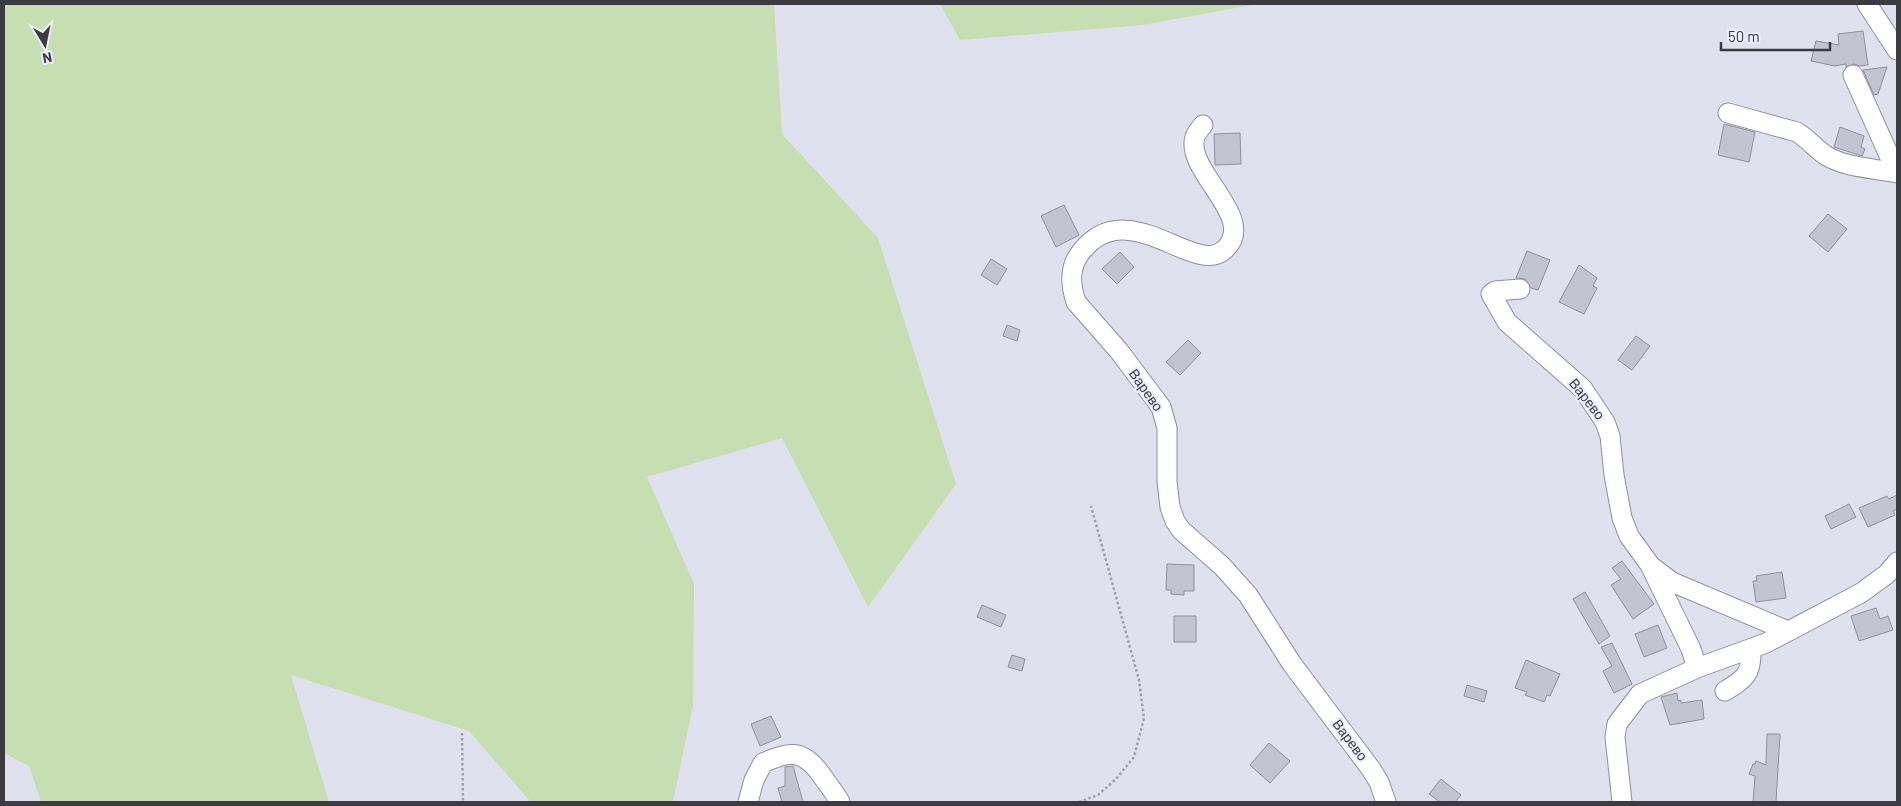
<svg xmlns="http://www.w3.org/2000/svg" width="1901" height="806" viewBox="0 0 1901 806" font-family="Barlow,sans-serif">
	<style>
		.green { fill: #c6deb1 }
		.building { fill: #c3c4d1; stroke: #8f909c }
		.lines { fill: none; stroke-linecap: round; stroke-linejoin: round }
		.minor-casing { stroke: #8f8f9b; stroke-width: 21 }
		.path { stroke: #9e9fa9; stroke-width: 2.5; stroke-dasharray: 2.5 2.5; stroke-linecap: butt }
		.minor { stroke: #fff; stroke-width: 19 }
		.labels { text-anchor: middle; stroke-width: 4.5; stroke-linejoin: round; paint-order: stroke }
		.street-label { font-size: 14px; fill: #3b3b41; stroke: #edeefb }
	</style>
	<rect width="100%" height="100%" fill="#e0e1ee"/>
	<!-- green -->
	<path class="green" d="M4,4H774L782,134L878,238L956,484L868,607L782,438L647,477L694,584L693,705L673,802H531L469,731L291,675L329,802H41L29,766L4,753Z
		M940,4H1257L1143,25L960,40Z"/>
	<!-- building -->
	<path class="building" d="M1863,31L1868,65L1860,66L1854,64L1846,67V64L1835,66L1811,61L1816,41L1839,45L1838,34Z
		M1887,67L1878,94L1874,95L1863,70Z
		M1724,124L1755,132L1749,162L1718,155Z
		M1840,127L1864,136L1861,147L1865,149L1862,156L1834,147Z
		M1240,133L1241,164L1215,165L1214,134Z
		M1064,205L1079,235L1056,247L1041,216Z
		M1828,214L1847,229L1828,252L1809,236Z
		M1527,251L1550,260L1538,290L1531,288L1525,279L1516,278Z
		M1120,252L1134,267L1117,284L1102,269Z
		M991,259L1007,269L997,285L981,275Z
		M1579,265L1597,278L1593,286L1597,288L1584,314L1559,302Z
		M1007,325L1020,330L1017,341L1003,336Z
		M1636,336L1650,346L1632,370L1618,360Z
		M1188,340L1201,353L1180,375L1166,362Z
		M1897,495V509L1893,511L1895,515L1868,527L1859,508L1887,496L1889,499Z
		M1849,504L1856,517L1831,529L1825,516Z
		M1622,561L1654,604L1633,619L1611,585L1621,579L1612,568Z
		M1167,564L1194,565V591H1184V595L1171,594V590H1166Z
		M1782,572L1786,598L1756,602L1753,581H1757L1756,576Z
		M1585,592L1610,636L1599,644L1573,599Z
		M982,605L1006,615L1001,627L977,617Z
		M1876,608L1880,619L1888,616L1893,630L1859,641L1851,616Z
		M1174,616H1196V642H1174Z
		M1658,625L1667,648L1644,657L1635,634Z
		M1612,643L1632,684L1614,693L1603,671L1612,666L1601,647Z
		M1012,655L1025,659L1022,671L1008,667Z
		M1526,660L1560,674L1550,696L1547,695L1544,702L1525,695L1527,692L1515,688Z
		M1467,685L1487,691L1484,702L1464,696Z
		M1677,693L1678,701L1681,700V703L1702,700L1704,719L1670,725L1661,697Z
		M771,716L781,737L760,746L751,724Z
		M1767,734H1780L1776,802H1753L1755,776L1749,774L1753,764H1755L1756,761L1766,765Z
		M1269,743L1290,761L1270,783L1250,765Z
		M793,766L803,802H782L778,788L785,786V767Z
		M1441,779L1461,795L1455,802H1440L1429,794Z"/>
	<g class="lines">
		<defs>
			<path id="minor" d="M1867,4L1897,50
				M1853,75L1897,173
				M1728,113L1797,132C1808,139 1815,148 1825,155C1846,168 1873,168 1897,173
				M1203,125C1200,129 1196,133 1195,137C1184,171 1260,219 1224,250C1194,277 1128,192 1081,252C1069,267 1070,284 1076,302L1119,351L1161,407L1167,428V481L1170,507L1175,521L1181,530L1222,566L1248,595L1292,664L1371,769L1379,782L1386,802
				M1520,289L1495,291L1491,294L1507,322L1583,389L1605,422L1610,436L1614,475L1622,518L1629,536L1650,565L1691,649L1697,668
				M1652,567L1672,582L1788,631
				M1725,691C1745,679 1752,674 1751,649
				M748,802L754,780L763,763C789,751 802,749 820,773C827,783 834,792 840,802
				M1622,802L1615,737L1617,724L1640,694L1697,668L1766,643L1861,593L1887,574L1897,562"/>
		</defs>
		<!-- minor casing -->
		<use href="#minor" class="minor-casing"/>
		<!-- path -->
		<path class="path" d="M462,733L463,802
			M1079,802L1098,795L1116,779L1134,757L1144,718L1139,680L1091,506"/>
		<!-- minor -->
		<use href="#minor" class="minor"/>
	</g>
	<g class="labels">
		<!-- street labels -->
		<g class="street-label">
			<text transform="translate(1146 390) rotate(55)" y="5">Варево</text>
			<text transform="translate(1587 399) rotate(52)" y="5">Варево</text>
			<text transform="translate(1350 740) rotate(53)" y="5">Варево</text>
		</g>
	</g>
	<!-- border -->
	<rect width="1901" height="806" fill="none" stroke="#3b3b41" stroke-width="10"/>
	<!-- north arrow -->
	<g transform="translate(45 45) rotate(170)" stroke="#edeefb" stroke-width="4" paint-order="stroke">
	<path d="M0-4L9 19L0 12L-9 19Z" fill="#3b3b41"/>
	<text y="-8" font-size="14" font-weight="bold" text-anchor="middle" fill="#3b3b41">N</text>
	</g>
	<!-- scale -->
	<path d="M1721 42v8h109v-8" fill="none" stroke="#3b3b41" stroke-width="2.5"/>
	<text x="1728" y="42" font-size="15" fill="#3b3b41" stroke="#edeefb" stroke-width="4" paint-order="stroke">50 m</text>
</svg>
